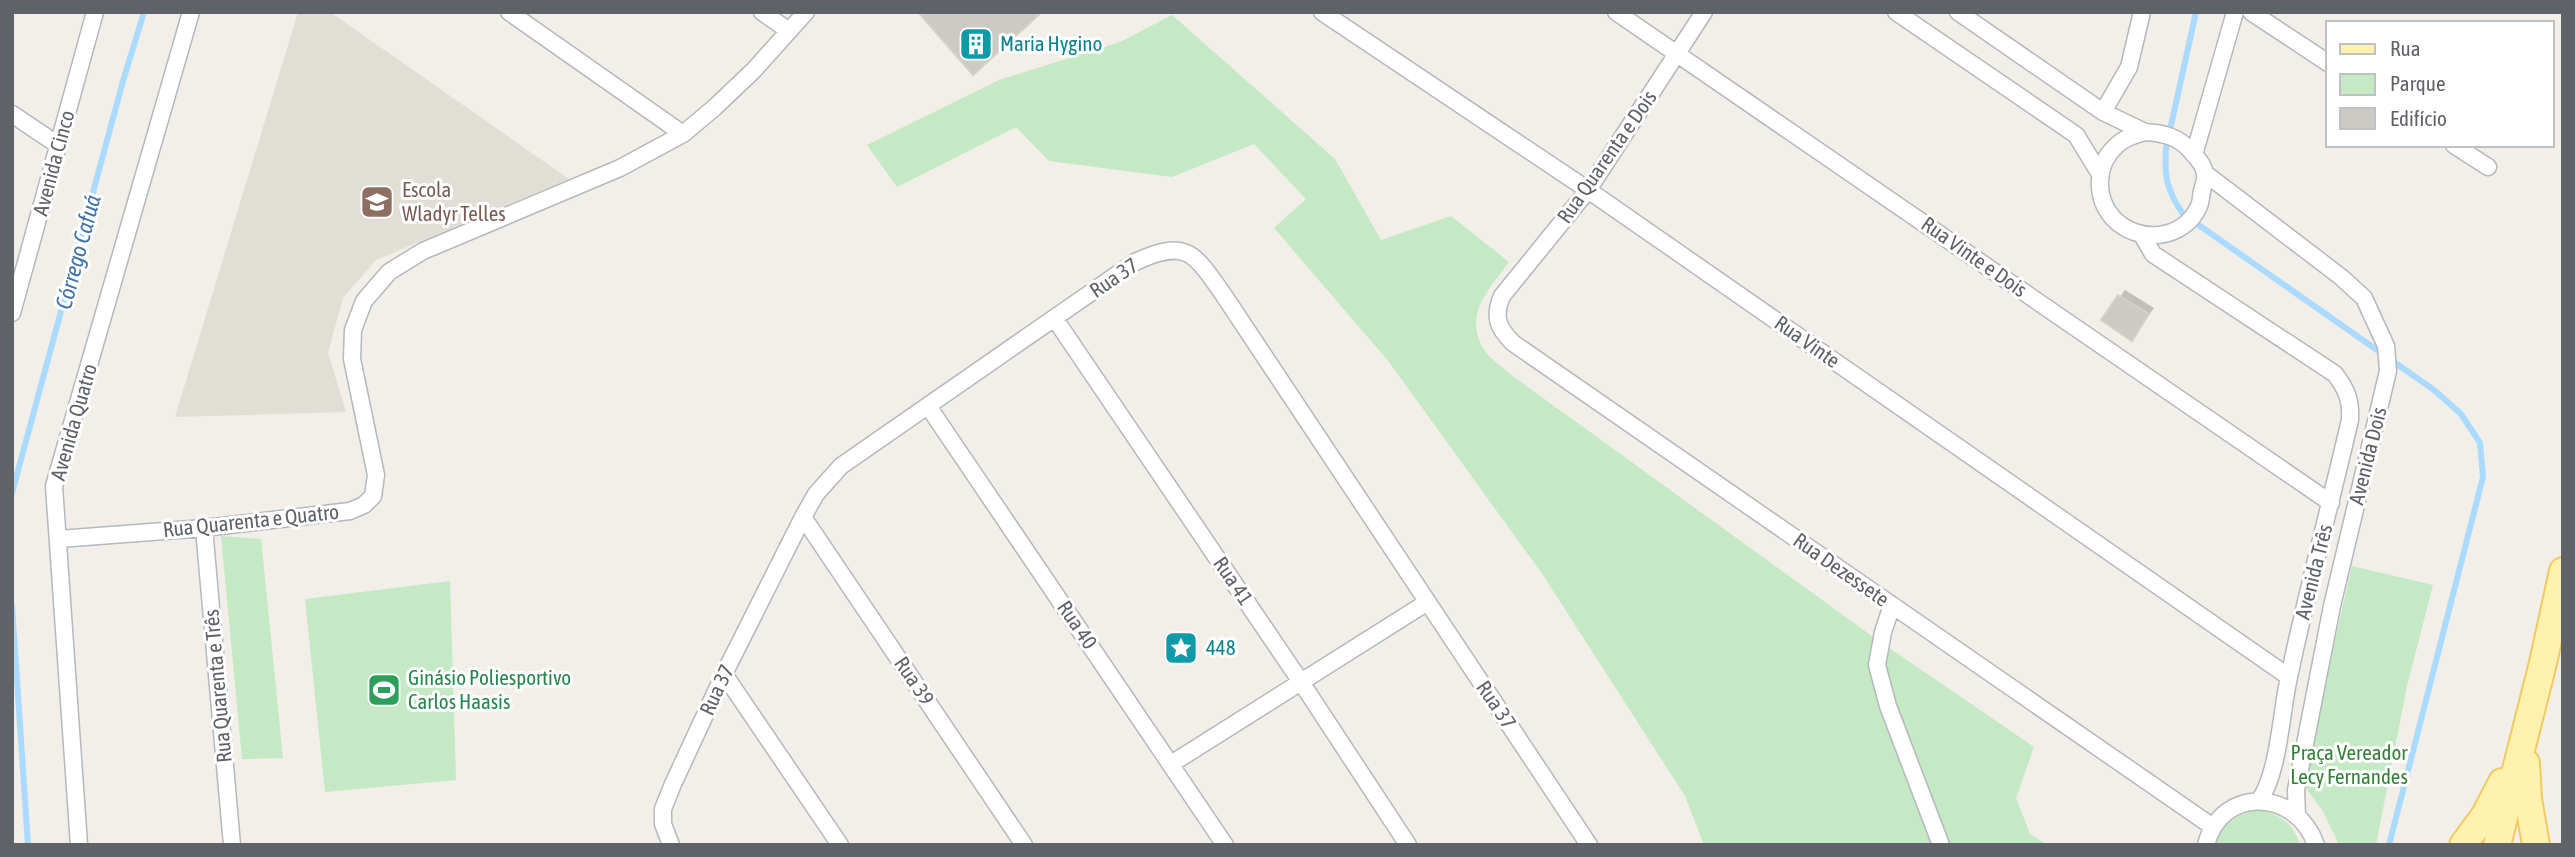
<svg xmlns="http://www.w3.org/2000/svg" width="2575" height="857" viewBox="0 0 2575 857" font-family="'Asap Condensed',sans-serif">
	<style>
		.education { fill: #e1ded6 }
		.green { fill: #c5e8c5 }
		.shadow { fill: #0003 }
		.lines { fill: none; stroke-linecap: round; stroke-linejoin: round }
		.stream { stroke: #aadaff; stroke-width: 6 }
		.building { fill: #cccac5; stroke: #d6d1c6; stroke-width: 2 }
		.minor-casing { stroke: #b5b8bc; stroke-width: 19 }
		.primary-casing { stroke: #f2c960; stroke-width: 30 }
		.minor { stroke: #fff; stroke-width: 16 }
		.primary { stroke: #fff2af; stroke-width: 26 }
		.labels { text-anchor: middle; stroke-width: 6; stroke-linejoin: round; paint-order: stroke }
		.culture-label { font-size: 21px; fill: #0d838f; stroke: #fff; text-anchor: start }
		.street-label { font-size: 21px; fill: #5f6368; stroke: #fff }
		.education-label { font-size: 21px; fill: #785e54; stroke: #fff; text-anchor: start }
		.leisure-label { font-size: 21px; fill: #27864d; stroke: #fff; text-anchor: start }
		.park-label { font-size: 21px; fill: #348238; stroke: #fff }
		.water-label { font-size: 23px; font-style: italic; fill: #4174aa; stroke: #fff }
	</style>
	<rect width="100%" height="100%" fill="#f1efe8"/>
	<!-- education -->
	<path class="education" d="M298,12H330L569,179L376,260L343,298L328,353L346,412L175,417Z"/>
	<!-- green -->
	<path class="green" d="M1172,15L1335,159L1381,240L1451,216L1509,262C1488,291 1462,315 1485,351C1491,360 1502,367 1510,374L1869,634L2034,747L2016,798L2030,834L2047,845H1704L1685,796L1543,575L1389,362L1274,228L1306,199L1254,144L1172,177L1049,161L1016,127L897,187L867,145L999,80L1120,42Z
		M221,536L261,539L283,758L242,759Z
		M2352,566L2433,585L2407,686L2376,845H2339L2323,811L2302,783Z
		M450,581L456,780L325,792L305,599Z
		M2259,810C2280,814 2294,824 2300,845H2216C2222,823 2237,813 2259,810Z"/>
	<!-- shadow -->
	<path class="shadow" d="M2125,290L2154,308L2132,338L2104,320Z"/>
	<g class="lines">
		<!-- stream -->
		<path class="stream" d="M2196,12L2166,148C2164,176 2167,191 2183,214L2434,390L2461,414L2480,443L2483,477L2389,845
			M12,493L123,81L144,12
			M12,605L28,845"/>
	</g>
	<!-- building -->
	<path class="building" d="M918,12H1042L973,75Z
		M2118,295L2149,314L2132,341L2101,320Z"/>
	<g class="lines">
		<defs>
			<path id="minor" d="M509,12L683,134
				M762,12L789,31
				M1322,12L1588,190L2289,677
				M1616,12L2331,503
				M1704,12L1588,190L1502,296C1493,317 1498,328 1513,343L2213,827
				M1896,12L2076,135L2100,174
				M1958,12L2103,112L2145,132
				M2251,12L2328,63
				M2103,112L2129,67L2142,12
				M12,114L58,145
				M2145,132C2164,133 2179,137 2192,152C2197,158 2205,166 2205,175C2206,179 2203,186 2202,191C2201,195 2201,202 2199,206C2184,241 2137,244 2113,218C2095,198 2095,165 2116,146C2124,138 2134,135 2145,132Z
				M2454,145L2488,167
				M2194,155L2235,12
				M2206,174L2341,277L2364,298L2386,346L2388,371L2332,606L2296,790L2297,815
				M2142,235L2153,254L2335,374C2347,390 2351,400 2350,420C2330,506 2307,591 2289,677C2281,712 2279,773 2259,801
				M12,313L95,12
				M1055,319L1301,682L1408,845
				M928,406L1225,845
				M803,517L1024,845
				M204,528L232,845
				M59,539L204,528L350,511L364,505L373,496L376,475L352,359L353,330L364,301L389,272L423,251L620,168L683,134L714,108L754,70L806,12
				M1892,605L1883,632L1877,665L1888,706L1941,845
				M724,674L840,845
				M1171,764L1426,603
				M79,845L54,486L191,12
				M671,845L663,824V809L673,784L724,674L803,517L816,494L841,466L1135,262C1187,238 1194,253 1223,294L1589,845
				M2206,845C2221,785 2297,789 2316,845"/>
			<path id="primary" d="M2526,763L2528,799L2536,845
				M2463,845L2485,815L2502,782
				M2497,845L2543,663L2563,571"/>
		</defs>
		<!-- minor casing -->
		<use href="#minor" class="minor-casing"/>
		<!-- primary casing -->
		<use href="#primary" class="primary-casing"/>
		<!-- minor -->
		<use href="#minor" class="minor"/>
		<!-- primary -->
		<use href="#primary" class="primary"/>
	</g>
	<!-- icons -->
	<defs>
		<symbol id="building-square" viewBox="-11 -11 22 22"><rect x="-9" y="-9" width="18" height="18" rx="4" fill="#0f9aa8" stroke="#fff"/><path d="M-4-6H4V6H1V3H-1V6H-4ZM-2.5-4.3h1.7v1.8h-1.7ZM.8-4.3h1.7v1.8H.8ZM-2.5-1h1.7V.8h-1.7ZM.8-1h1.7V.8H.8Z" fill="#fff"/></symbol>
		<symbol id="school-square" viewBox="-11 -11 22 22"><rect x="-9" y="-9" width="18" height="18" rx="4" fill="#8d6e63" stroke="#fff"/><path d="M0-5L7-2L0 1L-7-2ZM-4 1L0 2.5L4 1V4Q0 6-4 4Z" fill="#fff"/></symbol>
		<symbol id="sight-square" viewBox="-11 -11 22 22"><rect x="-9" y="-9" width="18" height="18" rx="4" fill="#0f9aa8" stroke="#fff"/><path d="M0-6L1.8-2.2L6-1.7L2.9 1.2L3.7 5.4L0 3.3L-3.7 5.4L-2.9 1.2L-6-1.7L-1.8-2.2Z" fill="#fff"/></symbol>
		<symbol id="stadium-square" viewBox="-11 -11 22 22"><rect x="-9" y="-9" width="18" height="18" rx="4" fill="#2e9e5b" stroke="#fff"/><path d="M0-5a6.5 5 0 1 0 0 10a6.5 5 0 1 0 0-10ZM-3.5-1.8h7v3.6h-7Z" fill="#fff"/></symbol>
	</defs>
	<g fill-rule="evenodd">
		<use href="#building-square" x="957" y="25" width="38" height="38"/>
		<use href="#school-square" x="358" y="183" width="38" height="38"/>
		<use href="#sight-square" x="1162" y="629" width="38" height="38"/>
		<use href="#stadium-square" x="365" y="671" width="38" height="38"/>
	</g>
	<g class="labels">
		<!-- culture labels -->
		<g class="culture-label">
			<text x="1000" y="51">Maria Hygino</text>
			<text x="1206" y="655">448</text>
		</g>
		<!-- street labels -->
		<g class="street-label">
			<text transform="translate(1607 157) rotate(-55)" y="7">Rua Quarenta e Dois</text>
			<text transform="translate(54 163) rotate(-75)" y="7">Avenida Cinco</text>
			<text transform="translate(1974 257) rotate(35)" y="7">Rua Vinte e Dois</text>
			<text transform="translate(1114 278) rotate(-34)" y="7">Rua 37</text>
			<text transform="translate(1807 342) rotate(35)" y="7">Rua Vinte</text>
			<text transform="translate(74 422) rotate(-74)" y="7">Avenida Quatro</text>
			<text transform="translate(2368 456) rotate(-76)" y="7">Avenida Dois</text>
			<text transform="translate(251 521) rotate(-6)" y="7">Rua Quarenta e Quatro</text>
			<text transform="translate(1841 570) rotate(35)" y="7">Rua Dezessete</text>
			<text transform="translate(2314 572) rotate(-76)" y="7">Avenida Três</text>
			<text transform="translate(1233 581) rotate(56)" y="7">Rua 41</text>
			<text transform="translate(1077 625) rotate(56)" y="7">Rua 40</text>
			<text transform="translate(914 681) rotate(56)" y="7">Rua 39</text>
			<text transform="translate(218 686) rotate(-95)" y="7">Rua Quarenta e Três</text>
			<text transform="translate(717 690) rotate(-65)" y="7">Rua 37</text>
			<text transform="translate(1496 705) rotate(56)" y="7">Rua 37</text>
		</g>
		<!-- education labels -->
		<g class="education-label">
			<text x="402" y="197">Escola<tspan x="402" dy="24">Wladyr Telles</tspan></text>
		</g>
		<!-- leisure labels -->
		<g class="leisure-label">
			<text x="408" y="685">Ginásio Poliesportivo<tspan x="408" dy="24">Carlos Haasis</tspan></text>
		</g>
		<!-- park labels -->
		<g class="park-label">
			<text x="2349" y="760">Praça Vereador<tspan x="2349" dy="24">Lecy Fernandes</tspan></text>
		</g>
		<!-- water labels -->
		<g class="water-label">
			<text transform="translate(78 252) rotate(-75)" y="8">Córrego Cafuá</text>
		</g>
	</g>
	<!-- border -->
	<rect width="2575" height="857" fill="none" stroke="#5f6368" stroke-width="28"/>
	<!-- legend -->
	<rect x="2326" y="21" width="228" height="126" fill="#ffffff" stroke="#bfc1c3" stroke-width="2"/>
	<rect x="2340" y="44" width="35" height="10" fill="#fff2af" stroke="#bfc1c3" stroke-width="2"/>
	<text x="2390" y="56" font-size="21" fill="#5f6368">Rua</text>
	<rect x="2340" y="74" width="35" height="21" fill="#c5e8c5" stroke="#bfc1c3" stroke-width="2"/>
	<text x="2390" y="91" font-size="21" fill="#5f6368">Parque</text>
	<rect x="2340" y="108" width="35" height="21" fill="#cccac5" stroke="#bfc1c3" stroke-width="2"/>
	<text x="2390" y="126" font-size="21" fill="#5f6368">Edifício</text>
</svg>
